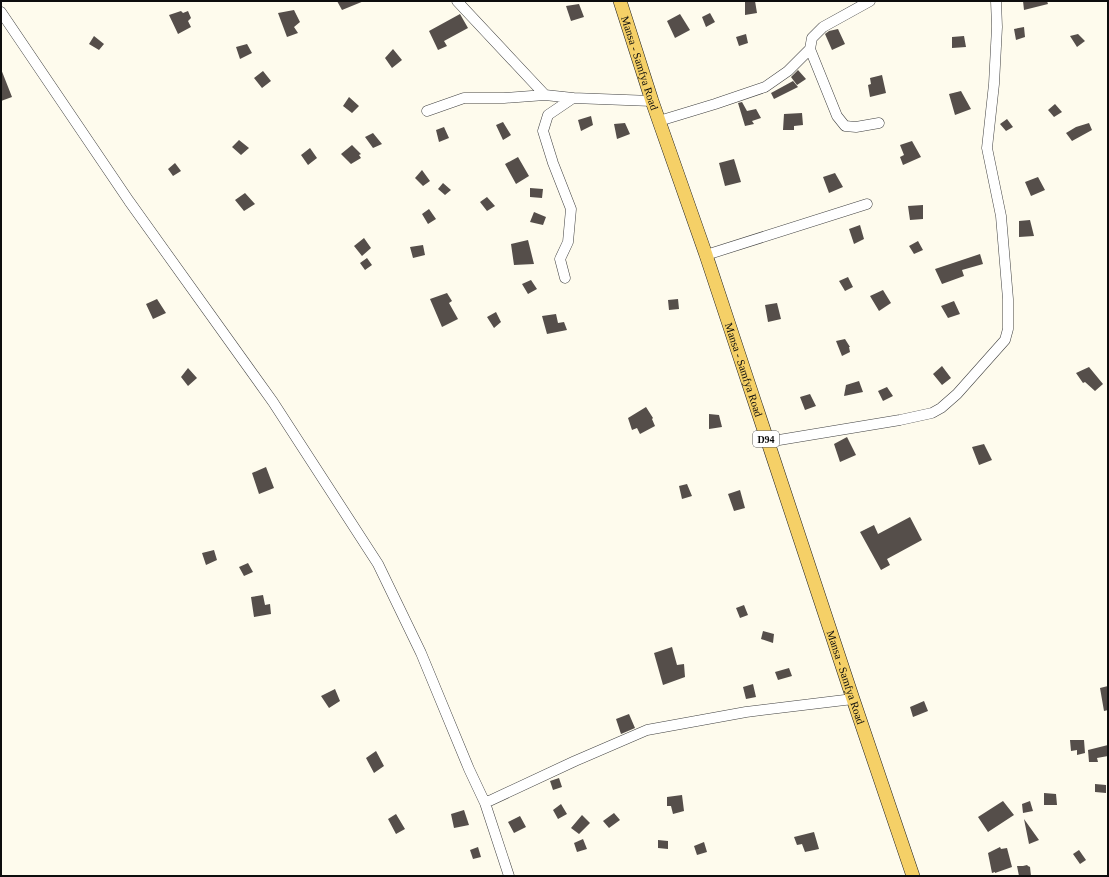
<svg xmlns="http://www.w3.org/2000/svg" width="1109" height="877" viewBox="0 0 1109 877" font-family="Georgia,serif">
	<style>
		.building { fill: #554e4a }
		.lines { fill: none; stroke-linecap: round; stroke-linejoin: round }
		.minor-casing { stroke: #404040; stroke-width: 11 }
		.major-casing { stroke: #1e1e1e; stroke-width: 14 }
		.minor { stroke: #fff; stroke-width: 10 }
		.major { stroke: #f5d067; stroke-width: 13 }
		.labels { text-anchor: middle; stroke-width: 4; stroke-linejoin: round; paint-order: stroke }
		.shield { fill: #fff; stroke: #565656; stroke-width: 1 }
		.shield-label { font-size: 10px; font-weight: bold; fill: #0d0d0d }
		.street-label { font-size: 11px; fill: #0d0d0d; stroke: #fff }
	</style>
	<rect width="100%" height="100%" fill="#fefbed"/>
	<!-- building -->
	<path class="building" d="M337,1H364L342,10Z
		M745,1H755L757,13L745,15Z
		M1023,1H1047L1048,4L1024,10Z
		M579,4L584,17L571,21L566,6Z
		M294,10L300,22L294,27L298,33L287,37L278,13Z
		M181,11L183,13L188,11L191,18L188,21L191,27L178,34L169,15Z
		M710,13L715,22L706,27L702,17Z
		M460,14L468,28L444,41L447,46L438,50L429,31Z
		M680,14L690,30L675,38L667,21Z
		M1024,27L1025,37L1016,40L1014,29Z
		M838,29L845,44L832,50L825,34L829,31Z
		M746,34L748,43L739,46L736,37Z
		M1078,34L1085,41L1077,47L1070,36Z
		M94,36L104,44L99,50L89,44Z
		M964,36L966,47L952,48V37Z
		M247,44L252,53L240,59L236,47Z
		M393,49L402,60L392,68L385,58Z
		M1,69L12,97L1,101Z
		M798,70L806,79L797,85L791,77Z
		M263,71L271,81L262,88L254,78Z
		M882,75L886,93L870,97L868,85L871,84L870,78Z
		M793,81L798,87L774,99L771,93Z
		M961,91L971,109L955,115L949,94Z
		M349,97L359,106L352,113L343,106Z
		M742,102L747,111L756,109L761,118L752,121L754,124L745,126L738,103Z
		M1055,104L1062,112L1054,117L1048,110Z
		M802,113L803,125L794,126V130H783L784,114Z
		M591,116L593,125L581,131L578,120Z
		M1007,119L1013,127L1006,131L1000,124Z
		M503,122L511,135L503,140L496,125Z
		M625,123L630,134L617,139L614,124Z
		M1089,123L1092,130L1072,141L1066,133L1076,127Z
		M444,127L449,138L439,142L436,130Z
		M373,133L382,144L373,148L365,137Z
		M239,140L249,148L241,155L232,147Z
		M912,141L921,157L903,165L900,157L904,155L900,145Z
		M352,145L361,154L359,155L361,158L351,164L341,154Z
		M310,148L317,158L308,165L301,155Z
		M518,157L529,176L516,184L505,164Z
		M734,159L741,182L725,186L719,163Z
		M175,163L181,171L173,176L168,169Z
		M422,170L430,181L423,186L415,178Z
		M835,173L843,187L829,193L823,177Z
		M1038,177L1045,190L1031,196L1025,182Z
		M443,183L451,190L445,195L438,189Z
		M530,188L543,189L542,198L530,197Z
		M245,193L255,204L244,211L235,200Z
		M487,197L495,206L487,211L480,202Z
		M923,205V219L910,220L908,206Z
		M429,209L436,219L428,224L422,214Z
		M534,212L546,217L543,225L530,222Z
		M1030,220L1034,236L1019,237V221Z
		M860,225L864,239L854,244L849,229Z
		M364,238L371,248L362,256L354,246Z
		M528,240L534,264L514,265L511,244Z
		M918,241L923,250L914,254L909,246Z
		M423,245L425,255L413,258L410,247Z
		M980,254L983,264L962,270L964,276L942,284L935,269Z
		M367,258L372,265L365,270L360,263Z
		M848,277L853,287L845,291L839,281Z
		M531,280L537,289L528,294L522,284Z
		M883,290L891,303L879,311L870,296Z
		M447,293L452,301L449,303L458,319L442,327L430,299Z
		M157,299L166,313L153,319L146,304Z
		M678,299L679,309L669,310L668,300Z
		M954,301L960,314L948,318L941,306Z
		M777,303L781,319L768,322L765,305Z
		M496,312L501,322L494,328L487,317Z
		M556,314L558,323L564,322L567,330L547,334L542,316Z
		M845,339L850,347H849L850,352L842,356L836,341Z
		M942,366L951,378L942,385L933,374Z
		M1089,367L1103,384L1095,391L1085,382L1083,383L1076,373Z
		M188,368L197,378L188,386L181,377Z
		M859,381L863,392L844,396L846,385Z
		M887,387L893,396L883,401L878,391Z
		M810,394L816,406L805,410L800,397Z
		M646,407L653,418L652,419L655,426L640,434L637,428L632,430L628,418Z
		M709,414L719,415L722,427L709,429Z
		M847,437L856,455L840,462L834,444Z
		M984,444L992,460L979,465L972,447Z
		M266,467L274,488L259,494L252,473Z
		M687,484L692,496L682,499L679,486Z
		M740,490L745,508L734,511L728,494Z
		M910,517L922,540L887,559L890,565L881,570L860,532L874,525L878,534Z
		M214,550L217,560L206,565L202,553Z
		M248,563L253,572L244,576L239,567Z
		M263,595L265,605L270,604L271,614L254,617L251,597Z
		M744,605L748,615L740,618L736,608Z
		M763,631L774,634L773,643L761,639Z
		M672,647L677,665L684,664L685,677L663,685L654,653Z
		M789,668L792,676L778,680L775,672Z
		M753,684L756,697L746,699L743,687Z
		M1108,686V710L1104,711L1100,688Z
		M335,689L340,701L329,708L321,696Z
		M924,701L928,711L913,717L910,707Z
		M629,714L635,728L621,734L616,719Z
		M1070,740H1084L1085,753L1077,755V750L1071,751Z
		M1108,745V756L1097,758L1098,762H1089L1088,750Z
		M376,751L384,766L374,773L366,758Z
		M559,778L562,787L553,790L550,781Z
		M1095,784L1106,785V793L1095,792Z
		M1044,793L1056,794L1057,805H1044Z
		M682,795L684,811L673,814L671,806H667V797Z
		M1003,801L1014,815L988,832L978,817Z
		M1030,801L1033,811L1023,813L1022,804Z
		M561,804L567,814L558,819L553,810Z
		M464,810L469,825L454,828L451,814Z
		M614,813L620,820L609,828L603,821Z
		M396,814L405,829L396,834L388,819Z
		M582,815L590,823L579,834L571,828Z
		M520,816L526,827L514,833L508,822Z
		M1024,819L1039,840L1029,844Z
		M814,832L819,849L805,852L802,844L797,845L794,837Z
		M583,839L587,849L577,852L574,843Z
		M658,840L668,841V849L658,848Z
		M704,842L707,852L697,855L694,846Z
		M478,847L481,857L473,859L470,850Z
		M1000,847L1001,849L1007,848L1012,867L995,873V872L992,873L988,853Z
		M1079,850L1086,860L1080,864L1073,854Z
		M1027,865L1028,866L1030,867L1031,876H1019L1017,866H1023Z"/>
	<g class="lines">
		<defs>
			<path id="minor" d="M457,1L545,95
				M1,12L129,201L273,402L378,564L421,653L469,769L485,803L509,876
				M810,49L837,116L845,126L856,127L879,123
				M427,111L464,98H504L545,95L573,98L652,101
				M659,121L715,104L765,87L788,71L810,49L812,38L823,27L870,1
				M706,255L867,204
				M565,278L560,259L568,242L571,209L553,163L543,131L548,115L573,98
				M767,442L900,420L932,413L941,408L957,394L1005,340L1008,329V299L1001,216L987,148L994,84L997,27L996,1
				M485,803L575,761L647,730L746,712L853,699"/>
			<g id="major">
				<path id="s1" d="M620,1L652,101L706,255L853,699L913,876"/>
			</g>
		</defs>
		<!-- minor casing -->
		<use href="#minor" class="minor-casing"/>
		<!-- major casing -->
		<use href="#major" class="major-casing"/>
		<!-- minor -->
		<use href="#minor" class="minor"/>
		<!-- major -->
		<use href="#major" class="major"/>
	</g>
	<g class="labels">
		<!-- shield labels -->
		<rect class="shield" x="753" y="431" width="26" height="16" rx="3"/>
		<g class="shield-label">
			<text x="766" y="443">D94</text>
		</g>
		<!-- street labels -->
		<g class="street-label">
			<text dy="4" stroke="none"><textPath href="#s1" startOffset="65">Mansa - Samfya Road</textPath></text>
			<text dy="4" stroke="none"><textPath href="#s1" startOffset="389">Mansa - Samfya Road</textPath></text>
			<text dy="4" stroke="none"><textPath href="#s1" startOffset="713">Mansa - Samfya Road</textPath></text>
		</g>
	</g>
	<!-- border -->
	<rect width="1109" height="877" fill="none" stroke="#0d0d0d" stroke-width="4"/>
</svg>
